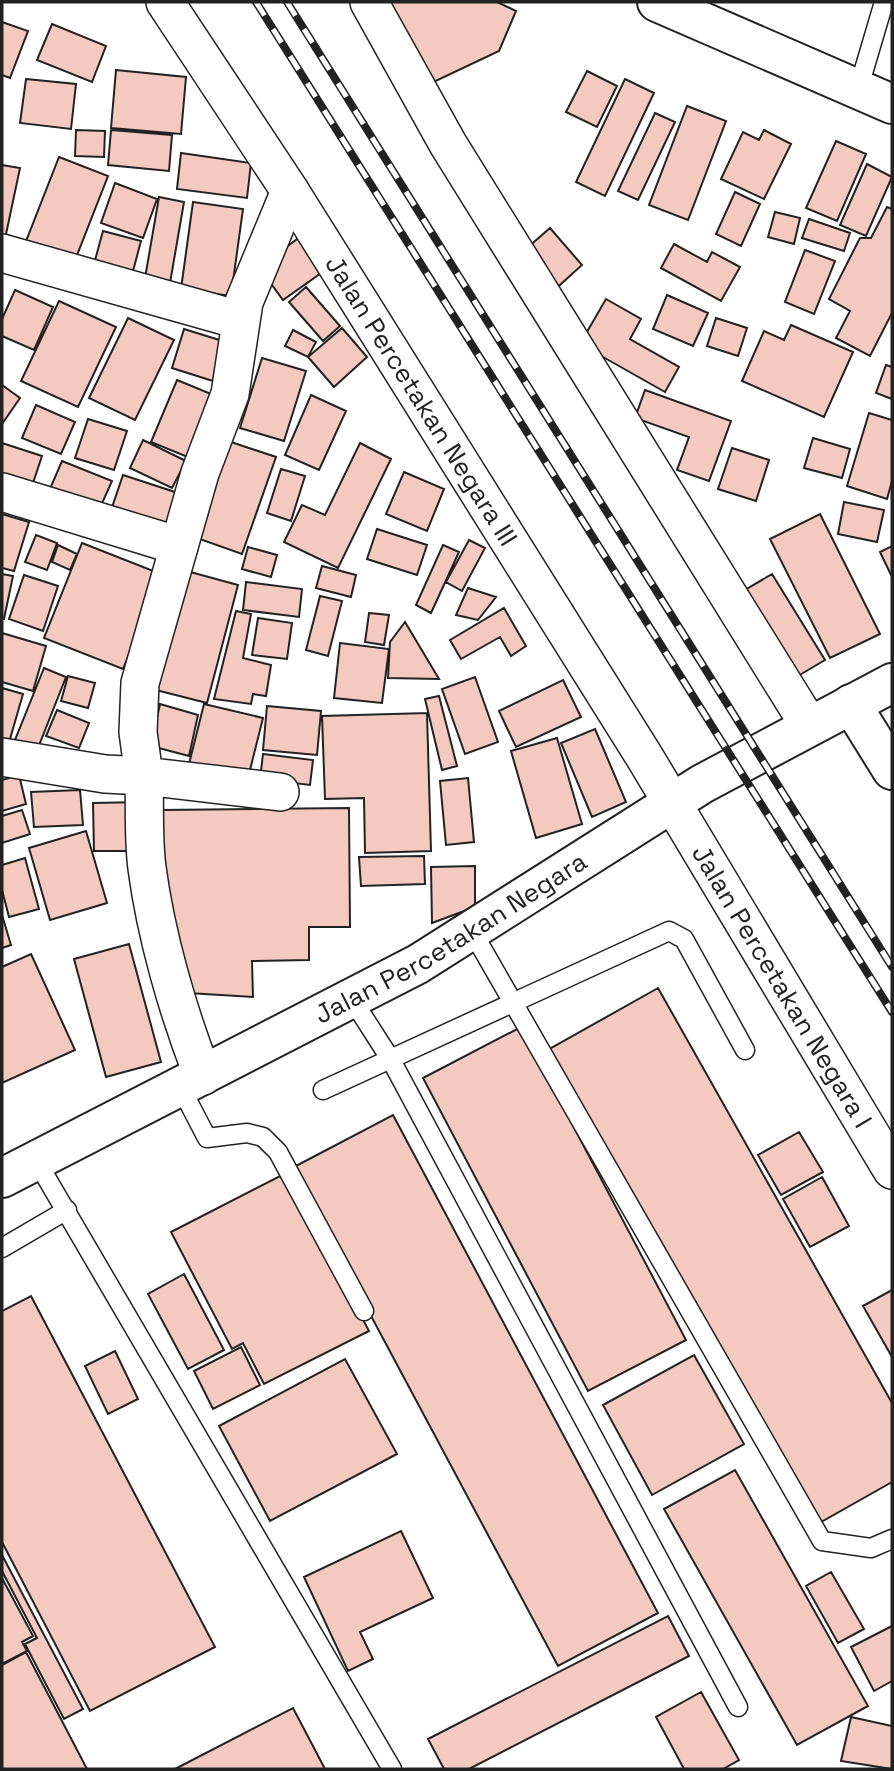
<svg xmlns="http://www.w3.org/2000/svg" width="894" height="1771" viewBox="0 0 894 1771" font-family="'Space Grotesk',sans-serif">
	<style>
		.building { fill: #f3c9c0; stroke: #222; stroke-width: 2 }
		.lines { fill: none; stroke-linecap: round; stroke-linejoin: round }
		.lane-casing { stroke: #222; stroke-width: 21 }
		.street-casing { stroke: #222; stroke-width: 40 }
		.secondary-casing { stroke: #222; stroke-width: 42 }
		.lane { stroke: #fff; stroke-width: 18 }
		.street { stroke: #fff; stroke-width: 37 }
		.secondary { stroke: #fff; stroke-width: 38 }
		.rail-casing { stroke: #222; stroke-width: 8 }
		.rail { stroke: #fff; stroke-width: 5; stroke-dasharray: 16; stroke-linecap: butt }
		.labels { text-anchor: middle; stroke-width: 5; stroke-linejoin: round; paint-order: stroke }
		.street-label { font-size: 26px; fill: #222; stroke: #fff }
	</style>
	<rect width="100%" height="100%" fill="#fff"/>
	<!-- building -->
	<path class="building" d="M374,2H497L516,11L499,51L423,87Z
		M2,22L28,31L10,78L2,75Z
		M52,24L106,46L92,82L37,60Z
		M116,70L186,77L181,134L111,128Z
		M587,71L617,86L597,127L566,112Z
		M26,79L76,84L71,129L20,123Z
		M625,79L654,93L605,196L576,182Z
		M687,106L726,121L688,220L649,205Z
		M655,113L675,122L638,200L618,191Z
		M76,130L105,131L104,157L75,156Z
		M111,130L172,135L169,171L108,165Z
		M764,130L791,144L764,199L721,179L743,132L759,140Z
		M836,141L866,154L837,221L806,208Z
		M181,153L251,163L247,198L177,189Z
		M59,157L108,176L72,268L23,249Z
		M867,164L892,177L866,236L840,225Z
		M2,165L20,168L5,239L2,238Z
		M115,183L157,199L143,238L101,223Z
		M735,192L760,204L741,246L716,234Z
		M159,197L184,202L170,283L145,278Z
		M193,202L243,209L231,296L181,289Z
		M887,207L892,209V313L870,356L836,338L850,311L829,299L860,238H871Z
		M775,212L800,218L794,244L768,237Z
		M809,219L850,233L844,251L802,238Z
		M550,228L582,265L551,293L518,256Z
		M103,231L141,241L129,286L91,275Z
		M300,237L324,271L283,300L259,267Z
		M674,244L707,262L712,252L740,267L721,301L661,268Z
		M805,250L835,261L814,314L785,302Z
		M306,287L340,326L323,341L289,302Z
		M15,290L53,307L34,350L2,336V319Z
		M667,295L708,313L693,346L653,329Z
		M606,299L641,319L630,339L679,367L665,392L580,344Z
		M59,301L116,327L78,407L21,381Z
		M128,318L174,340L135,420L89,398Z
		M716,318L747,328L738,356L707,346Z
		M791,325L853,352L824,417L742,381L764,331L784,340Z
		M342,328L367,357L334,387L308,357Z
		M184,329L229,343L216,382L172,368Z
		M293,330L316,342L308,357L285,346Z
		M262,358L306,371L284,441L240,428Z
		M886,365L892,367V399L876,393Z
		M177,380L216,396L190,458L151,442Z
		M2,385L20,398L2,424Z
		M645,390L731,421L709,481L677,470L689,437L635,418Z
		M311,395L346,411L319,470L285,455Z
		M36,405L75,422L61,454L22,438Z
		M869,413L892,420V481L887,499L847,486Z
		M88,419L127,431L114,470L75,458Z
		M813,438L850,449L842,478L804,468Z
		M143,440L186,461L172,488L130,468Z
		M225,440L276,457L242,554L191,536Z
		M2,443L42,456L32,486L2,477Z
		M360,443L391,459L338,568L284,542L302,505L325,515Z
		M732,448L769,460L756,501L718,489Z
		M62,461L112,481L95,519L46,498Z
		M281,469L305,476L291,521L267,513Z
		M404,472L444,489L427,531L386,514Z
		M123,475L178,493L162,540L107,522Z
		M844,502L884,510L877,542L838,534Z
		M2,514L29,522L14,571L2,568Z
		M820,514L880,634L830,658L770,539Z
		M377,529L427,545L417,575L367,559Z
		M36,535L57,543L47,570L25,562Z
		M469,540L485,548L462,591L446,582Z
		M82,543L161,574L123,669L44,638Z
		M58,545L77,554L70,570L52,562Z
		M443,545L459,552L431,613L416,605Z
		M892,546V577L880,552Z
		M248,547L277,555L271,577L242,569Z
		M322,566L356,575L351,597L316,588Z
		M183,570L238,585L207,703L152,689Z
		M2,574L13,576L4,619H2Z
		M772,574L825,660L786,683L733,597Z
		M24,575L58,586L43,631L9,619Z
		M246,582L302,589L299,617L243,610Z
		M468,588L496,597L478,620L456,615Z
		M320,596L342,601L328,656L306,650Z
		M504,608L526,646L511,656L500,637L461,659L450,640Z
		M236,611L251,614L243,658L271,665L266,696L253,694L251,704L214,699Z
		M369,613L389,615L384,645L365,642Z
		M258,618L292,623L287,659L252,655Z
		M405,622L439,679L388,678L390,642Z
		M2,633L46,646L33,691L2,682Z
		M340,643L389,649L382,703L334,698Z
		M44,668L66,677L36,753L13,745Z
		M68,676L95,683L88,708L61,701Z
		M475,677L498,742L465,754L442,689Z
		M563,680L581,717L516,747L499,711Z
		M2,688L23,694L8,746L2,744Z
		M439,696L457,766L442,770L425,699Z
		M160,704L198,715L189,756L151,746Z
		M204,704L263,718L246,786L187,772Z
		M267,706L321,711L317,755L263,750Z
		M57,710L89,723L79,748L46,736Z
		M427,713L431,851L365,853L364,798L325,799L322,716Z
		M595,729L626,802L592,817L561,743Z
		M557,738L582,824L536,838L511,751Z
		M263,754L313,760L310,785L260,779Z
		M19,775L26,804L2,811V780Z
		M468,778L474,842L446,845L440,781Z
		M80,790L83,825L34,827L31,792Z
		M142,802L141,851H94L93,803Z
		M349,808L350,927H309V960L252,961L253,997L188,993L159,920L160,810Z
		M22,810L30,834L2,843V816Z
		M86,831L107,903L50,920L29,848Z
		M424,856L425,884L361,886L359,857Z
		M25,858L39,909L9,917L2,890V865Z
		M475,866V907L432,923L431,867Z
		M2,915L11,945L2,948Z
		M129,944L161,1062L106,1077L74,959Z
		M31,954L75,1050L2,1083V967Z
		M658,988L892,1403V1482L814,1526L546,1051Z
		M521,1027L686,1340L588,1391L423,1078Z
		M393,1115L658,1613L558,1666L292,1168Z
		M799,1132L823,1172L781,1195L758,1155Z
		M286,1173L369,1331L264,1384L243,1343L232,1349L171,1232Z
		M822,1177L849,1226L810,1247L783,1199Z
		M184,1274L224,1350L188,1369L148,1294Z
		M892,1290V1357L863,1306Z
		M31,1296L215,1647L90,1711L2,1542V1311Z
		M241,1347L260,1385L213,1409L194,1371Z
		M115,1351L138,1399L108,1414L85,1366Z
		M694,1355L744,1444L652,1495L603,1405Z
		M345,1359L397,1454L270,1521L219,1426Z
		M735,1470L868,1706L797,1745L664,1509Z
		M401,1531L433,1598L360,1632L373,1659L348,1671L304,1577Z
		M2,1555L83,1709L64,1719L25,1644L37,1638L2,1571Z
		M831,1572L864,1629L838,1643L806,1586Z
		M2,1578L33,1636L22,1642L27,1651L2,1664Z
		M668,1616L689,1656L469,1769H444L428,1739Z
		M892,1626V1681L874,1691L851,1647Z
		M26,1652L87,1769H2V1665Z
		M701,1692L739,1760L723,1769H684L656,1717Z
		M293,1708L325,1769H175Z
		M851,1717L892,1726V1769L841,1761Z"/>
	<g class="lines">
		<defs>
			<path id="lane" d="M858,90L884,2
				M472,931L822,1541L871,1548L892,1539
				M352,999L391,1060L738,1707
				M180,1086L207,1138L247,1133L263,1137L278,1152L364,1311
				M323,1090L669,931L684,939L745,1050
				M36,1160L392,1769
				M2,1248L67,1210"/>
			<g id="street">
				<path id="s1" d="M165,2L290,191L644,756L892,1170"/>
				<path d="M369,2L448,144L809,725"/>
				<path d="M2,253L239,320"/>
				<path d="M2,492L179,546"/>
				<path d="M2,757L105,774L144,776C145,806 143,838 147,868C156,936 178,1012 203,1076"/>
				<path d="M280,792L144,776L138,732L140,683L200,473L230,394L244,302L290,191"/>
			</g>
			<g id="secondary">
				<path d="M657,2L892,104"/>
				<path d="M851,704L892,770"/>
				<path id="s2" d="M2,1178L418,964L702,784L892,683"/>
			</g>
		</defs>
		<!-- lane casing -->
		<use href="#lane" class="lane-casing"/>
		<!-- street casing -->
		<use href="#street" class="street-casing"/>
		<!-- secondary casing -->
		<use href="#secondary" class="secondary-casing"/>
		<!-- lane -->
		<use href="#lane" class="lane"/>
		<!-- street -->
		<use href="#street" class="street"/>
		<!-- secondary -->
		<use href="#secondary" class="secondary"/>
		<defs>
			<path id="rail" d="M256,2L892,1012
				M287,2L892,967"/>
		</defs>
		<!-- rail casing -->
		<use href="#rail" class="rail-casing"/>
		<!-- rail -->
		<use href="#rail" class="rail"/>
	</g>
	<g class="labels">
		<!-- street labels -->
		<g class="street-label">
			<text dy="9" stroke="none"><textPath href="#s1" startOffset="474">Jalan Percetakan Negara III</textPath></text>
			<text dy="9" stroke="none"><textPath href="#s2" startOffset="509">Jalan Percetakan Negara</textPath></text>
			<text dy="9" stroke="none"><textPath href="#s1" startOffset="1162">Jalan Percetakan Negara I</textPath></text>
		</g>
	</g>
	<!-- border -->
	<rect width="894" height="1771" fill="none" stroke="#222222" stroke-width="7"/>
</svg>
